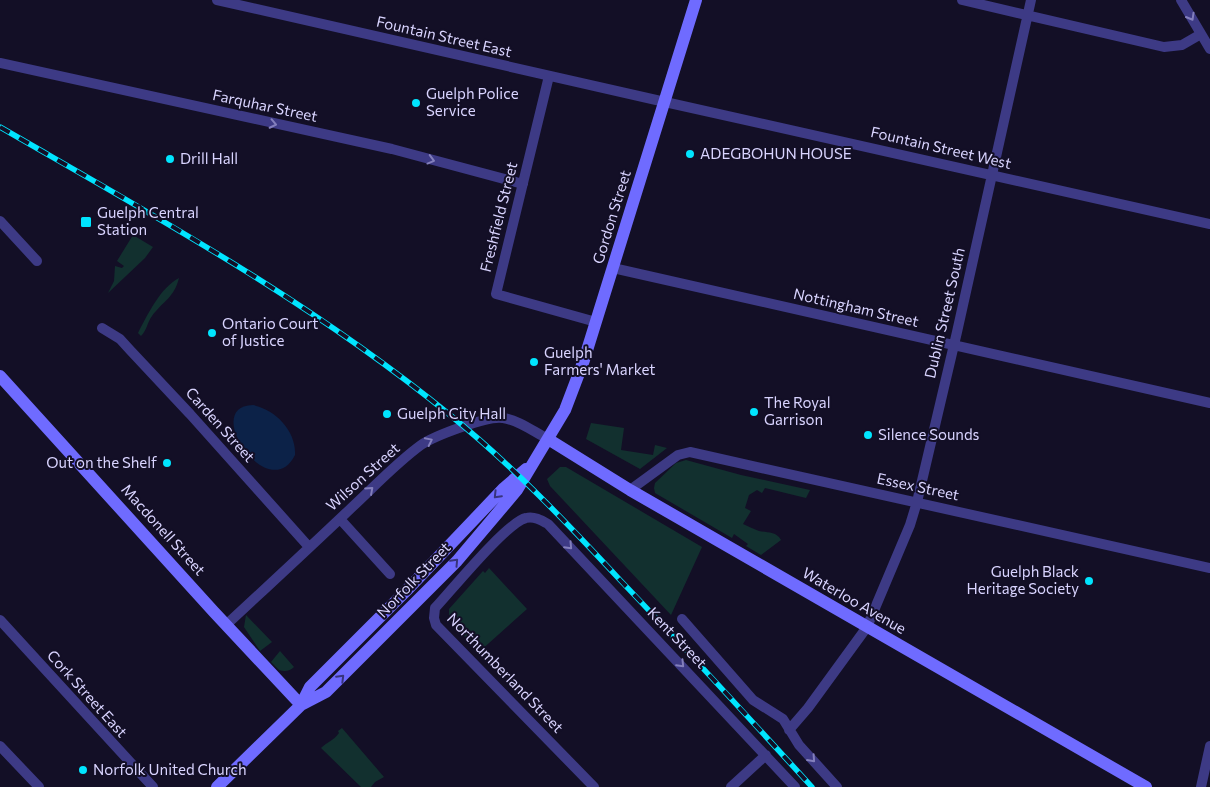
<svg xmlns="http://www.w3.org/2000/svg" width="1210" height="787" viewBox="0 0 1210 787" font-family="Commissioner,sans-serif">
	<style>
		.green { fill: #12302f }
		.water { fill: #0c2248 }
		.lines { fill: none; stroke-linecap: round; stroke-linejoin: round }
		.street { stroke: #3d3a85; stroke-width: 10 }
		.secondary { stroke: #6f6bff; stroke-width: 12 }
		.rail-casing { stroke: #00e5ff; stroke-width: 5.5 }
		.rail { stroke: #130f26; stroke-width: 4; stroke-dasharray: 11; stroke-linecap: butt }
		.oneway { stroke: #837fbc }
		.oneway2 { stroke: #38347d }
		.poi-dot { fill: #00e5ff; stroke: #130f26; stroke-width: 2 }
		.labels { text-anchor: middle; stroke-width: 4; stroke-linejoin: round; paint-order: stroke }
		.street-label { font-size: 15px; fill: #d9d4ff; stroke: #130f26 }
		.poi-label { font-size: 15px; fill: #d9d4ff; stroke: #130f26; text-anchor: start }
	</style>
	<rect width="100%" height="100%" fill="#130f26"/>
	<!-- green -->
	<path class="green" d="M133,235L153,247L145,258L108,293L114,281L115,266L122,268L124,266L117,261Z
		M179,278C174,298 163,301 152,316C147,323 147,330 141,336L138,333C148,314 160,288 179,278Z
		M591,423L624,428L621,450L653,455L655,445L667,448L640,469L586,439Z
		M686,460L741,475L810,490L806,498L765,488L762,493L757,490L749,495L745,508L751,511L743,524C748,526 753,529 759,531C767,533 776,531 781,540L761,555L746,546L748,544L734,534L732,538L655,493L654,488L655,483L676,463Z
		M560,467H566L702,547L671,615L550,486L547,479Z
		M489,568L527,609L479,652L451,622L449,616V609L483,571L485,573Z
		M246,615L272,642L260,651L244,627Z
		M280,651L294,667C290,671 285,672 279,670L271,662Z
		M342,728L384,777L375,782L371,787H361L321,748C327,742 333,741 339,733L338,731Z"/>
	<!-- water -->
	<path class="water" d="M253,405C276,410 296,431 295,455C269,507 200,406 253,405Z"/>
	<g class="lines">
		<!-- street -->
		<path class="street" d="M217,0L665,102L1210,224
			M962,0L1164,47L1182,45L1201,34
			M1181,0L1210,49
			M0,63L392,149L523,184
			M549,76L496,294L596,322
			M0,221L37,261
			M613,268L1210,403
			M102,328L120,339L130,350L190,414L309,547
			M630,490L678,455L690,452L1210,568
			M340,519L390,574
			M682,619L753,700L783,719L799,745L837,787
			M0,620L153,787
			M226,625C267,587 308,549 348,511C371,490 396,463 421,445C434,436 489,415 503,418C519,420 534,432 548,439
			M789,730L808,708L867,627L910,525L917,502L957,332L1031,0
			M0,746L39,787
			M594,787L436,625L434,618L435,608C451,591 507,522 526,518C534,516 541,520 548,524L795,787
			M731,787L766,755
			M1201,787L1210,746"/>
		<!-- secondary -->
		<path class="secondary" d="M0,376L214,612L301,705
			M548,439L630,490L1146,787
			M301,705L326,692L457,561L517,490L565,410L584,360L696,0
			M217,787L301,705L310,687L407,590L504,488L526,469"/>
		<defs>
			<path id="rail" d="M0,127C156,217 310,301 450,415C512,465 567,523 621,581C686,649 749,718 812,787"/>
		</defs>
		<!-- rail casing -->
		<use href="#rail" class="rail-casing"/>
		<!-- rail -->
		<use href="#rail" class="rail"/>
	</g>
	<!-- one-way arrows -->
	<defs><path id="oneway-chevron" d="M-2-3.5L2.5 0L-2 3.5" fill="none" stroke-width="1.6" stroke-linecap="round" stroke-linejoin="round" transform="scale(1.25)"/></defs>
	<g class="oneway">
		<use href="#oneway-chevron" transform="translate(1191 17) rotate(60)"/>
		<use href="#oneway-chevron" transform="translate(273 124) rotate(12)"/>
		<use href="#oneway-chevron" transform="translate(431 160) rotate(15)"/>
		<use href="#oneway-chevron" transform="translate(429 441) rotate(-26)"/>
		<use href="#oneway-chevron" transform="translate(370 490) rotate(-42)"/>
		<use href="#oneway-chevron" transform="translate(569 546) rotate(47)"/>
		<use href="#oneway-chevron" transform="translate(681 664) rotate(46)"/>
		<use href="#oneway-chevron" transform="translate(812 759) rotate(48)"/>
	</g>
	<g class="oneway2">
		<use href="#oneway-chevron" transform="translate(497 495) rotate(134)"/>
		<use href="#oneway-chevron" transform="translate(455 562) rotate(-47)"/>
		<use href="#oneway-chevron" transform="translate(341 678) rotate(-45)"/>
	</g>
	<!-- markers -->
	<g class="poi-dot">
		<circle cx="416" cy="103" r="5"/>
		<circle cx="690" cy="154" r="5"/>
		<circle cx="170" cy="159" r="5"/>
		<rect x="80" y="216" width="12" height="12" rx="2.5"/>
		<circle cx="212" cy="333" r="5"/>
		<circle cx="534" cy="362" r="5"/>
		<circle cx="754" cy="412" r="5"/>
		<circle cx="387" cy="414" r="5"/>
		<circle cx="868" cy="435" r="5"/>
		<circle cx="167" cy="463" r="5"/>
		<circle cx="1089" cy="581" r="5"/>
		<circle cx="83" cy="770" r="5"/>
	</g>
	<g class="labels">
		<!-- street labels -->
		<g class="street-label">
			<text transform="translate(444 37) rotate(13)" y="5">Fountain Street East</text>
			<text transform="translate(265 106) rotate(12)" y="5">Farquhar Street</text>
			<text transform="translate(941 148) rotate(13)" y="5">Fountain Street West</text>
			<text transform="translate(499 217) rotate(-76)" y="5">Freshfield Street</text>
			<text transform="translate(612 217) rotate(-73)" y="5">Gordon Street</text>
			<text transform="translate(856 308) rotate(13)" y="5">Nottingham Street</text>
			<text transform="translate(945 313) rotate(-77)" y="5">Dublin Street South</text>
			<text transform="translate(220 425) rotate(48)" y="5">Carden Street</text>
			<text transform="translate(363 477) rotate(-42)" y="5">Wilson Street</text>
			<text transform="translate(918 487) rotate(12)" y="5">Essex Street</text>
			<text transform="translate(163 530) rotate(48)" y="5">Macdonell Street</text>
			<text transform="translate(414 580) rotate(-46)" y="5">Norfolk Street</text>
			<text transform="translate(854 601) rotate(30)" y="5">Waterloo Avenue</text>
			<text transform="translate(677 638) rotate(46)" y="5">Kent Street</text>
			<text transform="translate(505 673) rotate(46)" y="5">Northumberland Street</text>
			<text transform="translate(87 694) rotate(48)" y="5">Cork Street East</text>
		</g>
		<!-- poi labels -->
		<g class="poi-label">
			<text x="426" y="99">Guelph Police<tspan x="426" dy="17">Service</tspan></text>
			<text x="700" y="159">ADEGBOHUN HOUSE</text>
			<text x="180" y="164">Drill Hall</text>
			<text x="97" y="218">Guelph Central<tspan x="97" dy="17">Station</tspan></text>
			<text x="222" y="329">Ontario Court<tspan x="222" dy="17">of Justice</tspan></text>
			<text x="544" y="358">Guelph<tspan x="544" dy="17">Farmers' Market</tspan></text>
			<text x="764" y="408">The Royal<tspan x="764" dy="17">Garrison</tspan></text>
			<text x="397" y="419">Guelph City Hall</text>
			<text x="878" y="440">Silence Sounds</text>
			<text x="157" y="468" text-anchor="end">Out on the Shelf</text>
			<text x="1079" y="577" text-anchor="end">Guelph Black<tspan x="1079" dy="17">Heritage Society</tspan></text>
			<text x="93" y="775">Norfolk United Church</text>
		</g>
	</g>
</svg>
